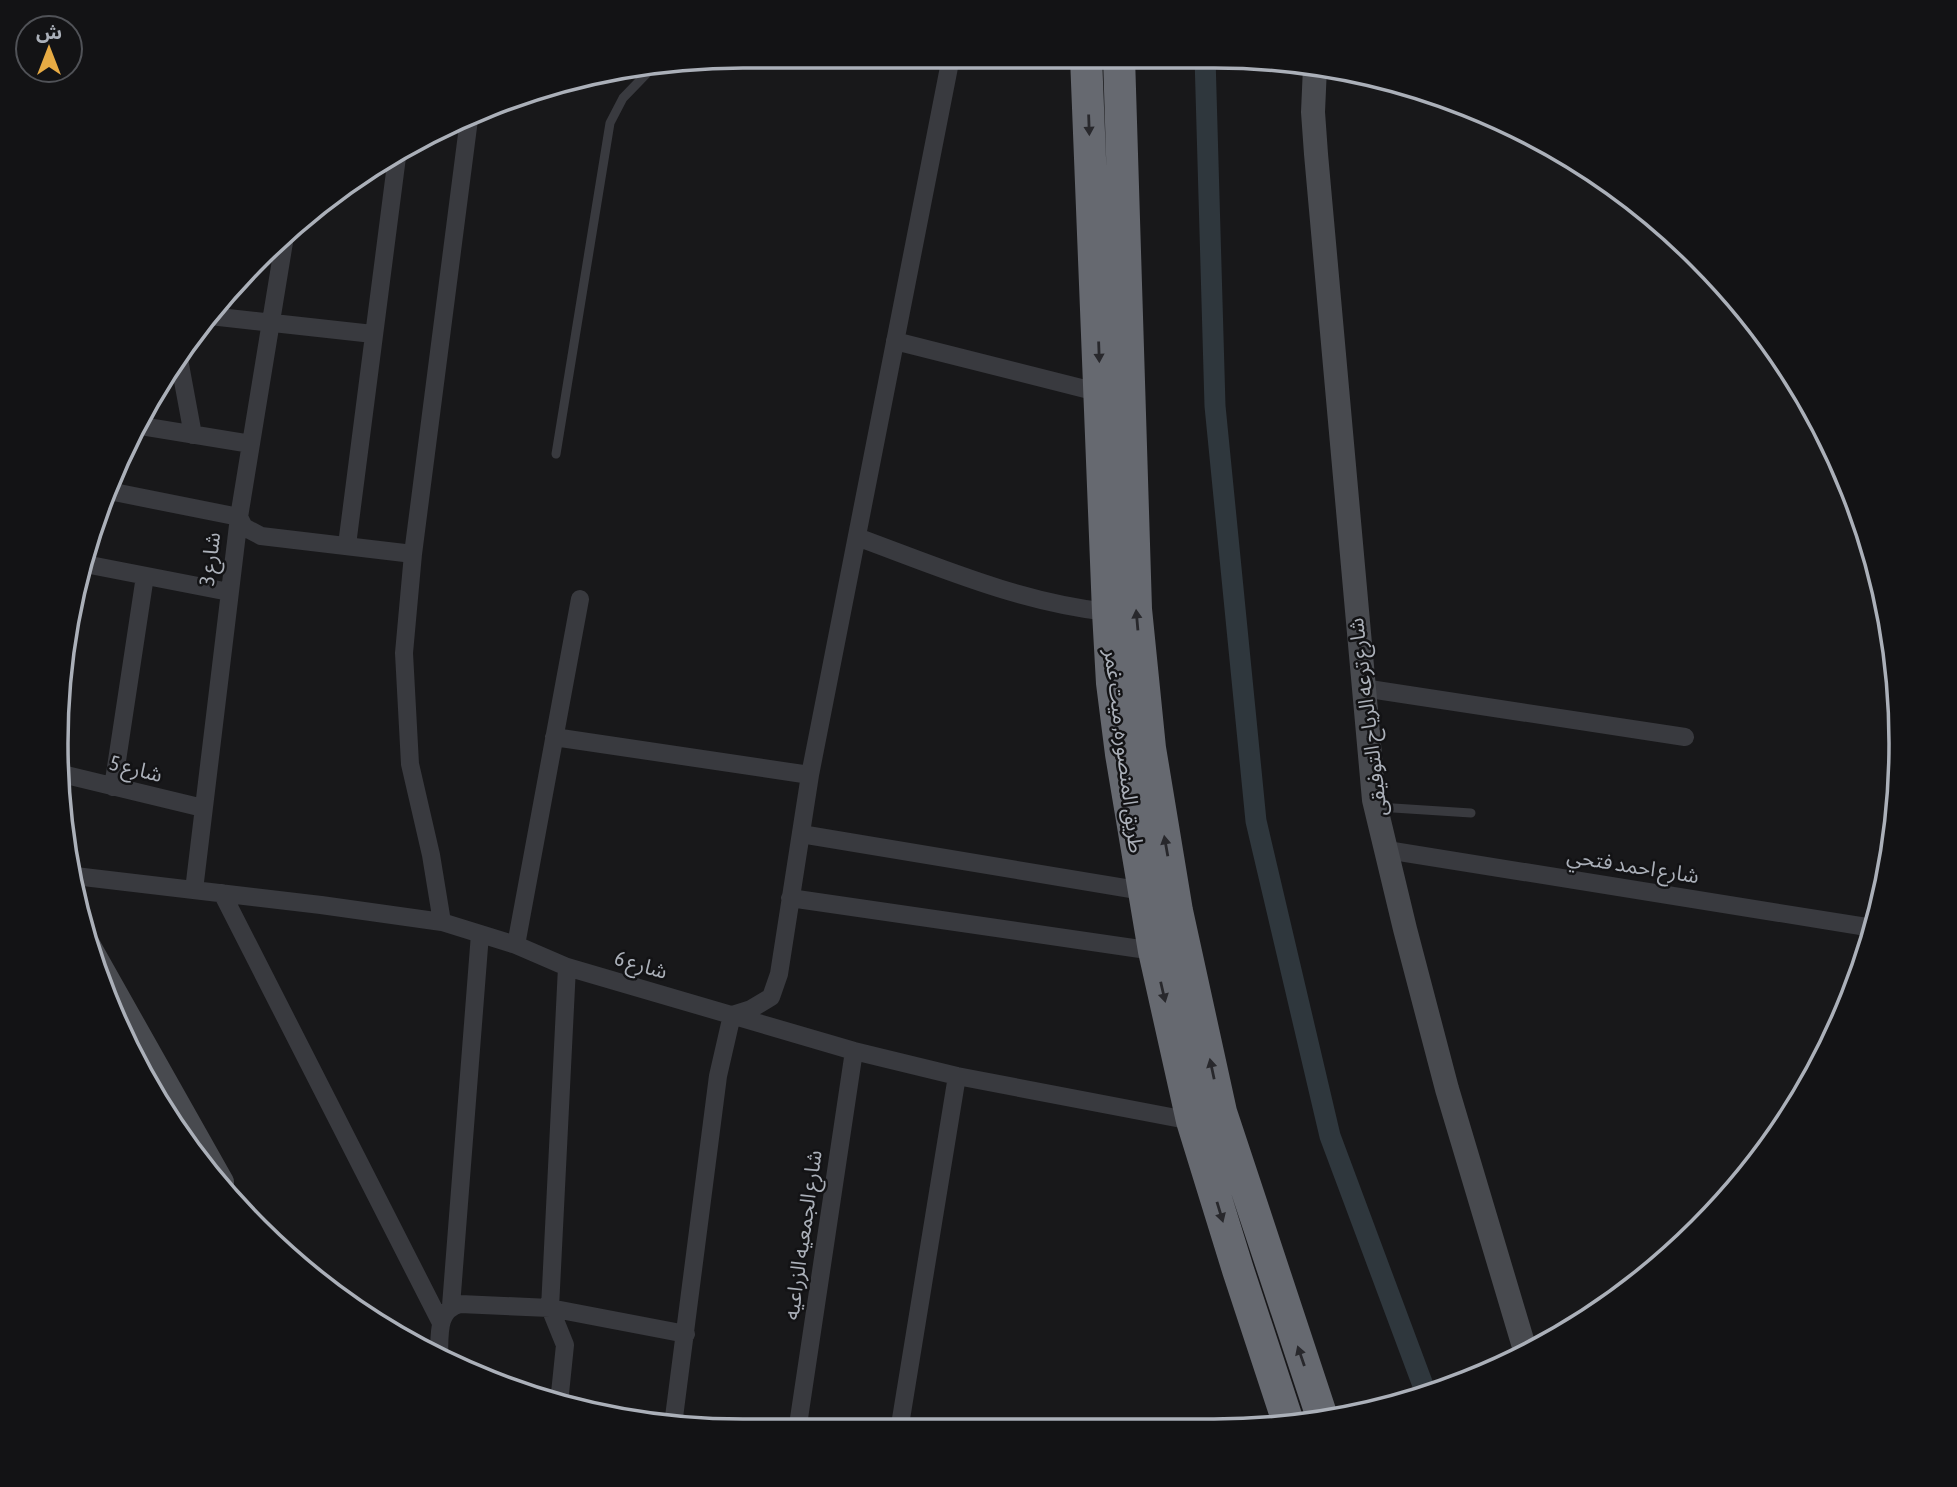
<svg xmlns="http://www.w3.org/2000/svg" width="1957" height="1487" viewBox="0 0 1957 1487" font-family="'Asap Condensed','Noto Sans Arabic',sans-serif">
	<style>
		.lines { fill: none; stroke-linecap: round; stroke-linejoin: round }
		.canal { stroke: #2f373d; stroke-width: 21 }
		.lane { stroke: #393a3f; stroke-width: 9 }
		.street { stroke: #393a3f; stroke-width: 18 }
		.secondary { stroke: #484a4f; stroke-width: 24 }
		.highway { stroke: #666970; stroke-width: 32 }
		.oneway { fill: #28282c }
		.labels { text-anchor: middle; stroke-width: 5; stroke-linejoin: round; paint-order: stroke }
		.street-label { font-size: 21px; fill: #abb0b9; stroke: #131315 }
		.rim { fill: none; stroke: #abb0b9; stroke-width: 3.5 }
	</style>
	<rect width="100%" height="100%" fill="#18181a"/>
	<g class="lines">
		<!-- canal -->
		<path class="canal" d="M1205,57L1215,406L1256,821L1330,1136L1427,1396"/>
		<!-- lane -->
		<path class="lane" d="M556,454L610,123L623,98L652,68
			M1378,807L1471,813"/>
		<!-- street -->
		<path class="street" d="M210,316L373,334
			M895,341L1101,393
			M178,354L193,435
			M135,425L251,444
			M109,491L239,517L244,527L261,536L413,554
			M857,537C941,568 1019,602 1108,612
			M347,545L398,149
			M85,564L229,592
			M1363,688L1685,737
			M554,737L810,775
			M58,773L203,808
			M113,787L145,576
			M801,834L1143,891
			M1387,850L1873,928
			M75,876L321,905L442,922L516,945L567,967L854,1051L957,1076L1192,1121
			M194,890L239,517L285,236
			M222,893L441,1323
			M790,898L1154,951
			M442,922L431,855L410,764L404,653L413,554L469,119
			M516,945L580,599
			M451,1306L480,934
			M439,1357C440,1336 436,1310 460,1304L550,1308L686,1334
			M559,1403L565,1345L550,1308L567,967
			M673,1425L718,1076L732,1015L751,1009L771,997L779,974L810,775L951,57
			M798,1425L854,1051
			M900,1425L957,1076"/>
		<!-- secondary -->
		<path class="secondary" d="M1315,67L1313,112L1316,154L1374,800L1405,929L1447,1089L1525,1350
			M89,946L222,1182"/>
		<!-- highway -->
		<path class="highway" d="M1086,57L1108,612L1112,683L1121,754L1154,951L1192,1121L1238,1270L1289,1425
			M1119,57L1136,609L1150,748L1177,911L1221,1112L1323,1420"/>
	</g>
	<!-- one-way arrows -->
	<defs><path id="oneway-solid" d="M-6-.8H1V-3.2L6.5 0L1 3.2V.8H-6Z" transform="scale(1.75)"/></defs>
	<g class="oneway">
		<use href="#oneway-solid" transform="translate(1089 125) rotate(88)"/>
		<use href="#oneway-solid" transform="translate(1099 352) rotate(88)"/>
		<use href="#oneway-solid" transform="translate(1137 620) rotate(-95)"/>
		<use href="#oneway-solid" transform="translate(1166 846) rotate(-100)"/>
		<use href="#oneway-solid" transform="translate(1163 992) rotate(77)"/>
		<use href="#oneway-solid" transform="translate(1212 1069) rotate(-102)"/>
		<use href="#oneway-solid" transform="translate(1220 1212) rotate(73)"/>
		<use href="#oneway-solid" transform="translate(1301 1356) rotate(-109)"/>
	</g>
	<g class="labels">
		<!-- street labels -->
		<g class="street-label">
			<text transform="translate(210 559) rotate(-83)" y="7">شارع 3</text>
			<text transform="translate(1368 717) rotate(-97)" y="7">شارع ترعه الرياح التوفيقى</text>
			<text transform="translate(1124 751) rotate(83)" y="7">طريق المنصوره, ميت غمر</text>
			<text transform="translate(136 769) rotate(14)" y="7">شارع 5</text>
			<text transform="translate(1633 866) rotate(9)" y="7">شارع احمد فتحي</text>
			<text transform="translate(641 965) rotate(16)" y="7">شارع 6</text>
			<text transform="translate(803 1235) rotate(-82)" y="7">شارع الجمعيه الزراعيه</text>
		</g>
	</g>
	<!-- crop -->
	<path d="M0 0H1957V1487H0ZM743 68H1214A675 675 0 0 1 1889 743V744A675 675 0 0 1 1214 1419H743A675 675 0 0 1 68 744V743A675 675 0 0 1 743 68Z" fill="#131315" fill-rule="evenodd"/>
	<path class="rim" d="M743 68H1214A675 675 0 0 1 1889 743V744A675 675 0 0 1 1214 1419H743A675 675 0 0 1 68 744V743A675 675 0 0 1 743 68Z"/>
	<!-- north arrow -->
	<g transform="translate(49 49)"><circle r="33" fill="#131315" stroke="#505257" stroke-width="2"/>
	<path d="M0-5L12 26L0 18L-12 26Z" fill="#e7ab44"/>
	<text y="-10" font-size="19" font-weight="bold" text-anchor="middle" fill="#abb0b9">ش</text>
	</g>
</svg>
